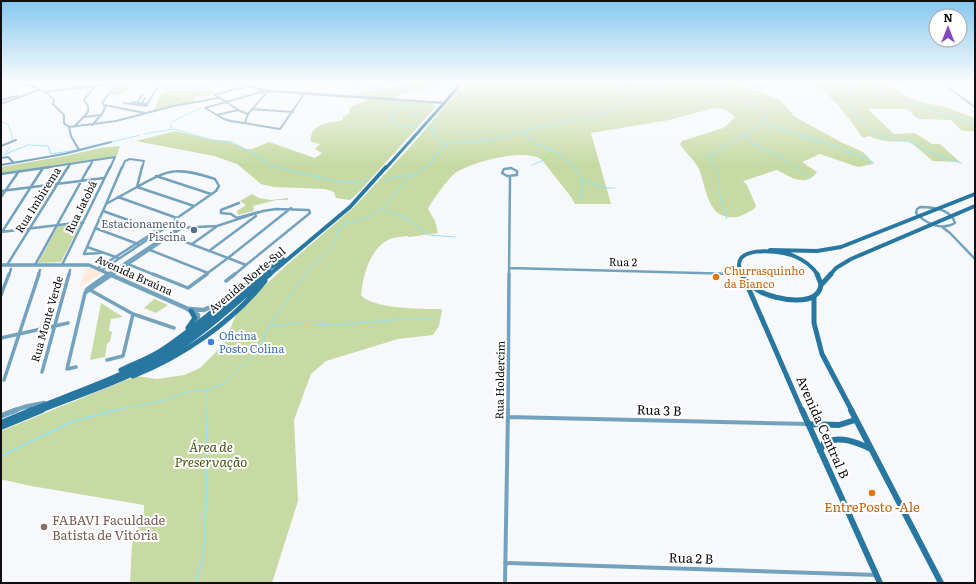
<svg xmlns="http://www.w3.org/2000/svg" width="976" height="584" viewBox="0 0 976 584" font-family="Literata,serif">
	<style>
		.commercial { fill: #ffeadb }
		.green { fill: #c7daa4 }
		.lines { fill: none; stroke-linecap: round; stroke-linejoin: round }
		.stream-far1 { stroke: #90e3f8; stroke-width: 1 }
		.stream { stroke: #90e3f8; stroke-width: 1.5 }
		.minor-far3 { stroke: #73a2bf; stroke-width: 2 }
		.minor-far2 { stroke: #73a2bf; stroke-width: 2.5 }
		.minor-far1 { stroke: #73a2bf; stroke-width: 3.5 }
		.minor { stroke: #73a2bf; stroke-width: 4 }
		.tertiary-far3 { stroke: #73a2bf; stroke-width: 2.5 }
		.tertiary-far2 { stroke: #73a2bf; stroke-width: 3.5 }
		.tertiary-far1 { stroke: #73a2bf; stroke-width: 4.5 }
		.tertiary { stroke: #73a2bf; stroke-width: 5.5 }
		.secondary-far3 { stroke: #2877a1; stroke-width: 3 }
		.secondary-far2 { stroke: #2877a1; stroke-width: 4 }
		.secondary-far1 { stroke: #2877a1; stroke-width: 5 }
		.secondary { stroke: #2877a1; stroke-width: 6 }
		.service-dot { fill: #5c6f8a; stroke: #fff; stroke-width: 1.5 }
		.food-dot { fill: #e8710a; stroke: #fff; stroke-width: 1.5 }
		.shop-dot { fill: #3f7fe0; stroke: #fff; stroke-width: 1.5 }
		.education-dot { fill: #8d6e63; stroke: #fff; stroke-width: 1.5 }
		.labels { text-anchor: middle; stroke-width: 4; stroke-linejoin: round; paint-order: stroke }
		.street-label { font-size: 11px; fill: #101012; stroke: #fff }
		.service-label { font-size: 11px; fill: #4e5e75; stroke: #fff; text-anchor: end }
		.food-label { font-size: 11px; fill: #c56008; stroke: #fff; text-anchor: start }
		.shop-label { font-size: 11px; fill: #366cbe; stroke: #fff; text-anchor: start }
		.near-street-label { font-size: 13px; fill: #101012; stroke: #fff }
		.near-park-label { font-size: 13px; font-style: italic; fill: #435511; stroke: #fff }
		.near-food-label { font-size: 13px; fill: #c56008; stroke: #fff }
		.near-education-label { font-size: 13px; fill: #785e54; stroke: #fff; text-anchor: start }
	</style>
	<rect width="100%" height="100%" fill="#f7f8fc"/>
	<!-- commercial -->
	<path class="commercial" d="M87,267L102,273L79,288L83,276Z"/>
	<!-- green -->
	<path class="green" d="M118,83H140L131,85C127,93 119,96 110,95Z
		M407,83H453V84L441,85L394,96L392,100L431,103L434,105L435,108L358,193L350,200L336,198L334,192L325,189L274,187L261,184L237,164L214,156L136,141L175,131L212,140L227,141L246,149H252L269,142L315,158L322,153L315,149L320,144L311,142C309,123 329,123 343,120L342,118L348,114L351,106L364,102L369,98L355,95L357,94Z
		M462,83H730L755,90L780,100L795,117L841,142L863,152L869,158L873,164L858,167L820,154L802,162L817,172C805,188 791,177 777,170L743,181L747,185L756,206L754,209C749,211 743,216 737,217C707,221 707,189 699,169C694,159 685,153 680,144L682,141L723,128L735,118L731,113L724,109L714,108L669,120L591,133L611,204H575L571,197L542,160C525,147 470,162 454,174C447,180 432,201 428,209L435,221L438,233L409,237L407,236C401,237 393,237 388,240C369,250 363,276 361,295C372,309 421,309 440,309L442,310L439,326L433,335L398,339L326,361L311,374L294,420L298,501L272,583H130L132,544L144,511V505L31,486L4,480L1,481V431L136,376L157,379L184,375L200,368L224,344L238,310L287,265L354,207L412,145L461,87Z
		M791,83H882L917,101L949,108L975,118V131H962L951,120L918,119L907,109H868L894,134L915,133L932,144H940L960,162L933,161L910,142C895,141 883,143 869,136L863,138C851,122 834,95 816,87C808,84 799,84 791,83Z
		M197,90L212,91L215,94L194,98L195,101L153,111L162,93Z
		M120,146L117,156L1,173V167L65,156L100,148Z
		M252,194L259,198L271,200L288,198V200H276L253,206L254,211L238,215L237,211L246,205L240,201Z
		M81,223L61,262L38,263L58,226Z
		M154,299L168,305L156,313L144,308Z
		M101,303L123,317L111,319L109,330L112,332L110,341L107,344L105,357L90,360Z"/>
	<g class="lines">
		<!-- stream-far1 -->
		<path class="stream-far1" d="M612,83L629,90L672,83
			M698,83L754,105L765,115L762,121L757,127L709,156V160L719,172L720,198L727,216L726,219
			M842,83C857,92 862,89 877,93C910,102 943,112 975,125
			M269,86L276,83
			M854,90L855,94L848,106L854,114L877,135L910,142L944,158L961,163
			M360,95L421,83
			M403,105L410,108L413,115L419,117
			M396,106L394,112L388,116V119L405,128L418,125
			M195,111L201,108
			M435,120L436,124L433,129L435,137L447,144
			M1,122L8,124L9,127
			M171,122L195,111
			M763,122L809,139L834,145L843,151L866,158L874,163
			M171,124L172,128
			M10,128L13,141
			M428,129L433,130
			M521,132L536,144L554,150L574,166L580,176L587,182L607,188H615
			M144,134L174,129L212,140L232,142L260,157L270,165L286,170L341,182H358L368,180
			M744,136L753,144L776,154L810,178
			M129,138L140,135
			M112,142L127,138
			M80,149L96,145
			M6,153L10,147
			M3,155L28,145L48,146L51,154L77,150
			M532,165L544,160L554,150
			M385,180L411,174
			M580,199L583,179
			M382,209L407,218L429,235L455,237
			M270,326L298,323L337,325L403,319H434
			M111,411L165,400L188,392L210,389L225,383L260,349L267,330L274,318L311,267L333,246L340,227L347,223L364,219L379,210L392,198L405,180L429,166L442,147L451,143L490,140L548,125L604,114L616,109L629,90
			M207,411V390"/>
		<!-- stream -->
		<path class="stream" d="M1,456L71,422L116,410
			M195,583L202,562L205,538L207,410"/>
		<!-- minor-far3 -->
		<path class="minor-far3" d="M942,83L975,107
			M23,84C35,87 46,90 54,100L53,104L64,115V123L69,127L116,121L173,106L218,98
			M116,84L102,103L104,105L145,113
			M45,92L116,83
			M215,95L240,111L248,114
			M215,95L246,86
			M1,100L17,96
			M132,102L147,104
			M124,103L146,106L160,83
			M137,103L142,95
			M142,103L145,98
			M1,104L38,90
			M205,108L224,119L231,121L280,129L305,93
			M205,108L265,91
			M252,109L293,112
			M217,115L238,110
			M85,117L100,115
			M245,123L248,114L268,91
			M92,125L102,114L106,105
			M75,126L88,112V106L84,100L96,85
			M69,127L71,136L79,150
			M1,146L16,140
			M1,158L8,157L13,162
			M1,165L64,154L111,142
			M43,168L115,157
			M68,168L70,164
			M89,168L93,160
			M110,168L115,157
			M122,168L125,161L130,159L144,161L142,168"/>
		<!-- minor-far2 -->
		<path class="minor-far2" d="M511,168L517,171V175L507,176L502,173L504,169Z
			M1,174L50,167
			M156,176L211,194
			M137,187L194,206
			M1,191L104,178
			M1,197L19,171
			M118,197L177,218
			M239,203L221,210V213L231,214L237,218L259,212
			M106,204L87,247L119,258
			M106,204L122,167
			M106,204L137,187L142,167
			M920,207C933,207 951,209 955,223C942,231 926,224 916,213L917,209Z
			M103,211L159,231
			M942,227L950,233L975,259
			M95,228L138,244
			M1,232L83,222
			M2,232L43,168
			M167,235L228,258L291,208
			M192,244L216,227
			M87,247L84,254L102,253
			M150,250L208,273
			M209,251L256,216
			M125,263L155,275
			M7,265L68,167
			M35,265L89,167
			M62,265L110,167
			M98,268L172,221
			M510,268L736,274
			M102,270L171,224L177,218L216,191L219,186L215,179C178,167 170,168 137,187
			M9,275L11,269
			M38,275L40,270
			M69,275L70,270
			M107,275L178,228L217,226L263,211L276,209L309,210L310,213L246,265
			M112,275L182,228
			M205,275L228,258L246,265L234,275
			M509,275L510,177"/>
		<!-- minor-far1 -->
		<path class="minor-far1" d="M153,274L188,288L207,274
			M734,274H736
			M226,281L235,274
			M90,290L133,314L174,328
			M85,293L113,274
			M1,295L9,274
			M1,338L68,323
			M107,360L123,356L133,314
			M76,367L67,369L85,293L87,289L108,274
			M42,372L69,274
			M4,380L39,274
			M508,411L509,274"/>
		<!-- minor -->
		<path class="minor" d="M508,417L808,424
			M505,563L877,575
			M505,583L508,410"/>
		<!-- tertiary-far3 -->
		<path class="tertiary-far3" d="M6,83H50
			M236,83L268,91L445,103"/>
		<!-- tertiary-far2 -->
		<path class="tertiary-far2" d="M1,265H89L111,275"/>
		<!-- tertiary-far1 -->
		<path class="tertiary-far1" d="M109,274L186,308L198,315V324
			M189,309L204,310L223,301
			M13,411L24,407L44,403"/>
		<!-- tertiary -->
		<path class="tertiary" d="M1,416L16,410"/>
		<!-- secondary-far3 -->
		<path class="secondary-far3" d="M386,168L446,101L457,88L459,83"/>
		<!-- secondary-far2 -->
		<path class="secondary-far2" d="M770,250L817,251L841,247L975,194
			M260,275L283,259
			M263,275L269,270
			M269,275L350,207L386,167
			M742,275C726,244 779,250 794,256C804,260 812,266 818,275
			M830,275L836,268L851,259L975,206"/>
		<!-- secondary-far1 -->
		<path class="secondary-far1" d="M741,274C746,282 753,288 761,292C775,299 819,309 821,284L817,274
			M745,280L802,411
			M821,285L831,274
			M814,296V323L822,354L852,411
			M188,328L195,318L191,311
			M121,370C136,363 152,357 165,348C199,325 228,297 261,274
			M133,376C183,356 231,323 265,281
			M29,411C74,393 121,377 164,353C198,334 234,299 264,274
			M39,411C81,394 130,379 168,355C205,333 237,302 270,274"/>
		<!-- secondary -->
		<path class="secondary" d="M802,410L880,583
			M851,410L941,583
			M1,423L32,410
			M808,424L839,425L855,420
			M1,427L42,410
			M820,451L824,443C840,435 856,442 871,449"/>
	</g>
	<!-- sky -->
	<linearGradient id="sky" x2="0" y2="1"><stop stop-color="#85c7ee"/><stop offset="0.5" stop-color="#fbfcfe"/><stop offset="1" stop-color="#fbfcfe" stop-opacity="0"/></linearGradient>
	<rect width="976" height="165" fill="url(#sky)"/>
	<!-- markers -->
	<circle class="service-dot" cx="194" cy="230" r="4"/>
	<g class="food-dot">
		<circle cx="716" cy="277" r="4"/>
		<circle cx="872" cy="493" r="4"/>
	</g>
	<circle class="shop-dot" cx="211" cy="342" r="4"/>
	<circle class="education-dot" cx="44" cy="527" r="4"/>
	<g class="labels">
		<!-- street labels -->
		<g class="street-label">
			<text transform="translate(38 200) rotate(-58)" y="4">Rua Imbirema</text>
			<text transform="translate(81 207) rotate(-64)" y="4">Rua Jatobá</text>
			<text transform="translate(623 262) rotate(1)" y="4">Rua 2</text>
			<text transform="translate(134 275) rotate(24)" y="4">Avenida Braúna</text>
			<text transform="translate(247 280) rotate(-40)" y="4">Avenida Norte-Sul</text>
			<text transform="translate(47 319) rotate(-74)" y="4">Rua Monte Verde</text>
			<text transform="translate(500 380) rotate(-89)" y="4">Rua Holdercim</text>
		</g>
		<!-- service labels -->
		<g class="service-label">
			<text x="186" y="228">Estacionamento<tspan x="186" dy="13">Piscina</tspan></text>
		</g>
		<!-- food labels -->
		<g class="food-label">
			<text x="724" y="275">Churrasquinho<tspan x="724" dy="13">da Bianco</tspan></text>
		</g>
		<!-- shop labels -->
		<g class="shop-label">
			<text x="219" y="340">Oficina<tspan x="219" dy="13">Posto Colina</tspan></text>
		</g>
		<!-- near-street labels -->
		<g class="near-street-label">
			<text transform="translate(659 410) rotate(2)" y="5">Rua 3 B</text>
			<text transform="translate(823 427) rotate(66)" y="5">Avenida Central B</text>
			<text transform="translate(691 558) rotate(2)" y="5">Rua 2 B</text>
		</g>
		<!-- near-park labels -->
		<g class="near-park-label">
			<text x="211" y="452">Área de<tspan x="211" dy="15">Preservação</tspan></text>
		</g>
		<!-- near-food labels -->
		<g class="near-food-label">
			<text x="872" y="512">EntrePosto -Ale</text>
		</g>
		<!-- near-education labels -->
		<g class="near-education-label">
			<text x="52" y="525">FABAVI Faculdade<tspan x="52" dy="15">Batista de Vitória</tspan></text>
		</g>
	</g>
	<!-- border -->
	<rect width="976" height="584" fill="none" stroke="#101012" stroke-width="4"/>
	<!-- north arrow -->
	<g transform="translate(948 28)"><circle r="19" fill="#ffffff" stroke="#9f9fa0"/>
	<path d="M0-3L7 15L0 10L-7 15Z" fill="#8647bc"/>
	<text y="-6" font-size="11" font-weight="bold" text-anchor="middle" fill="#101012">N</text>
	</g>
</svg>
